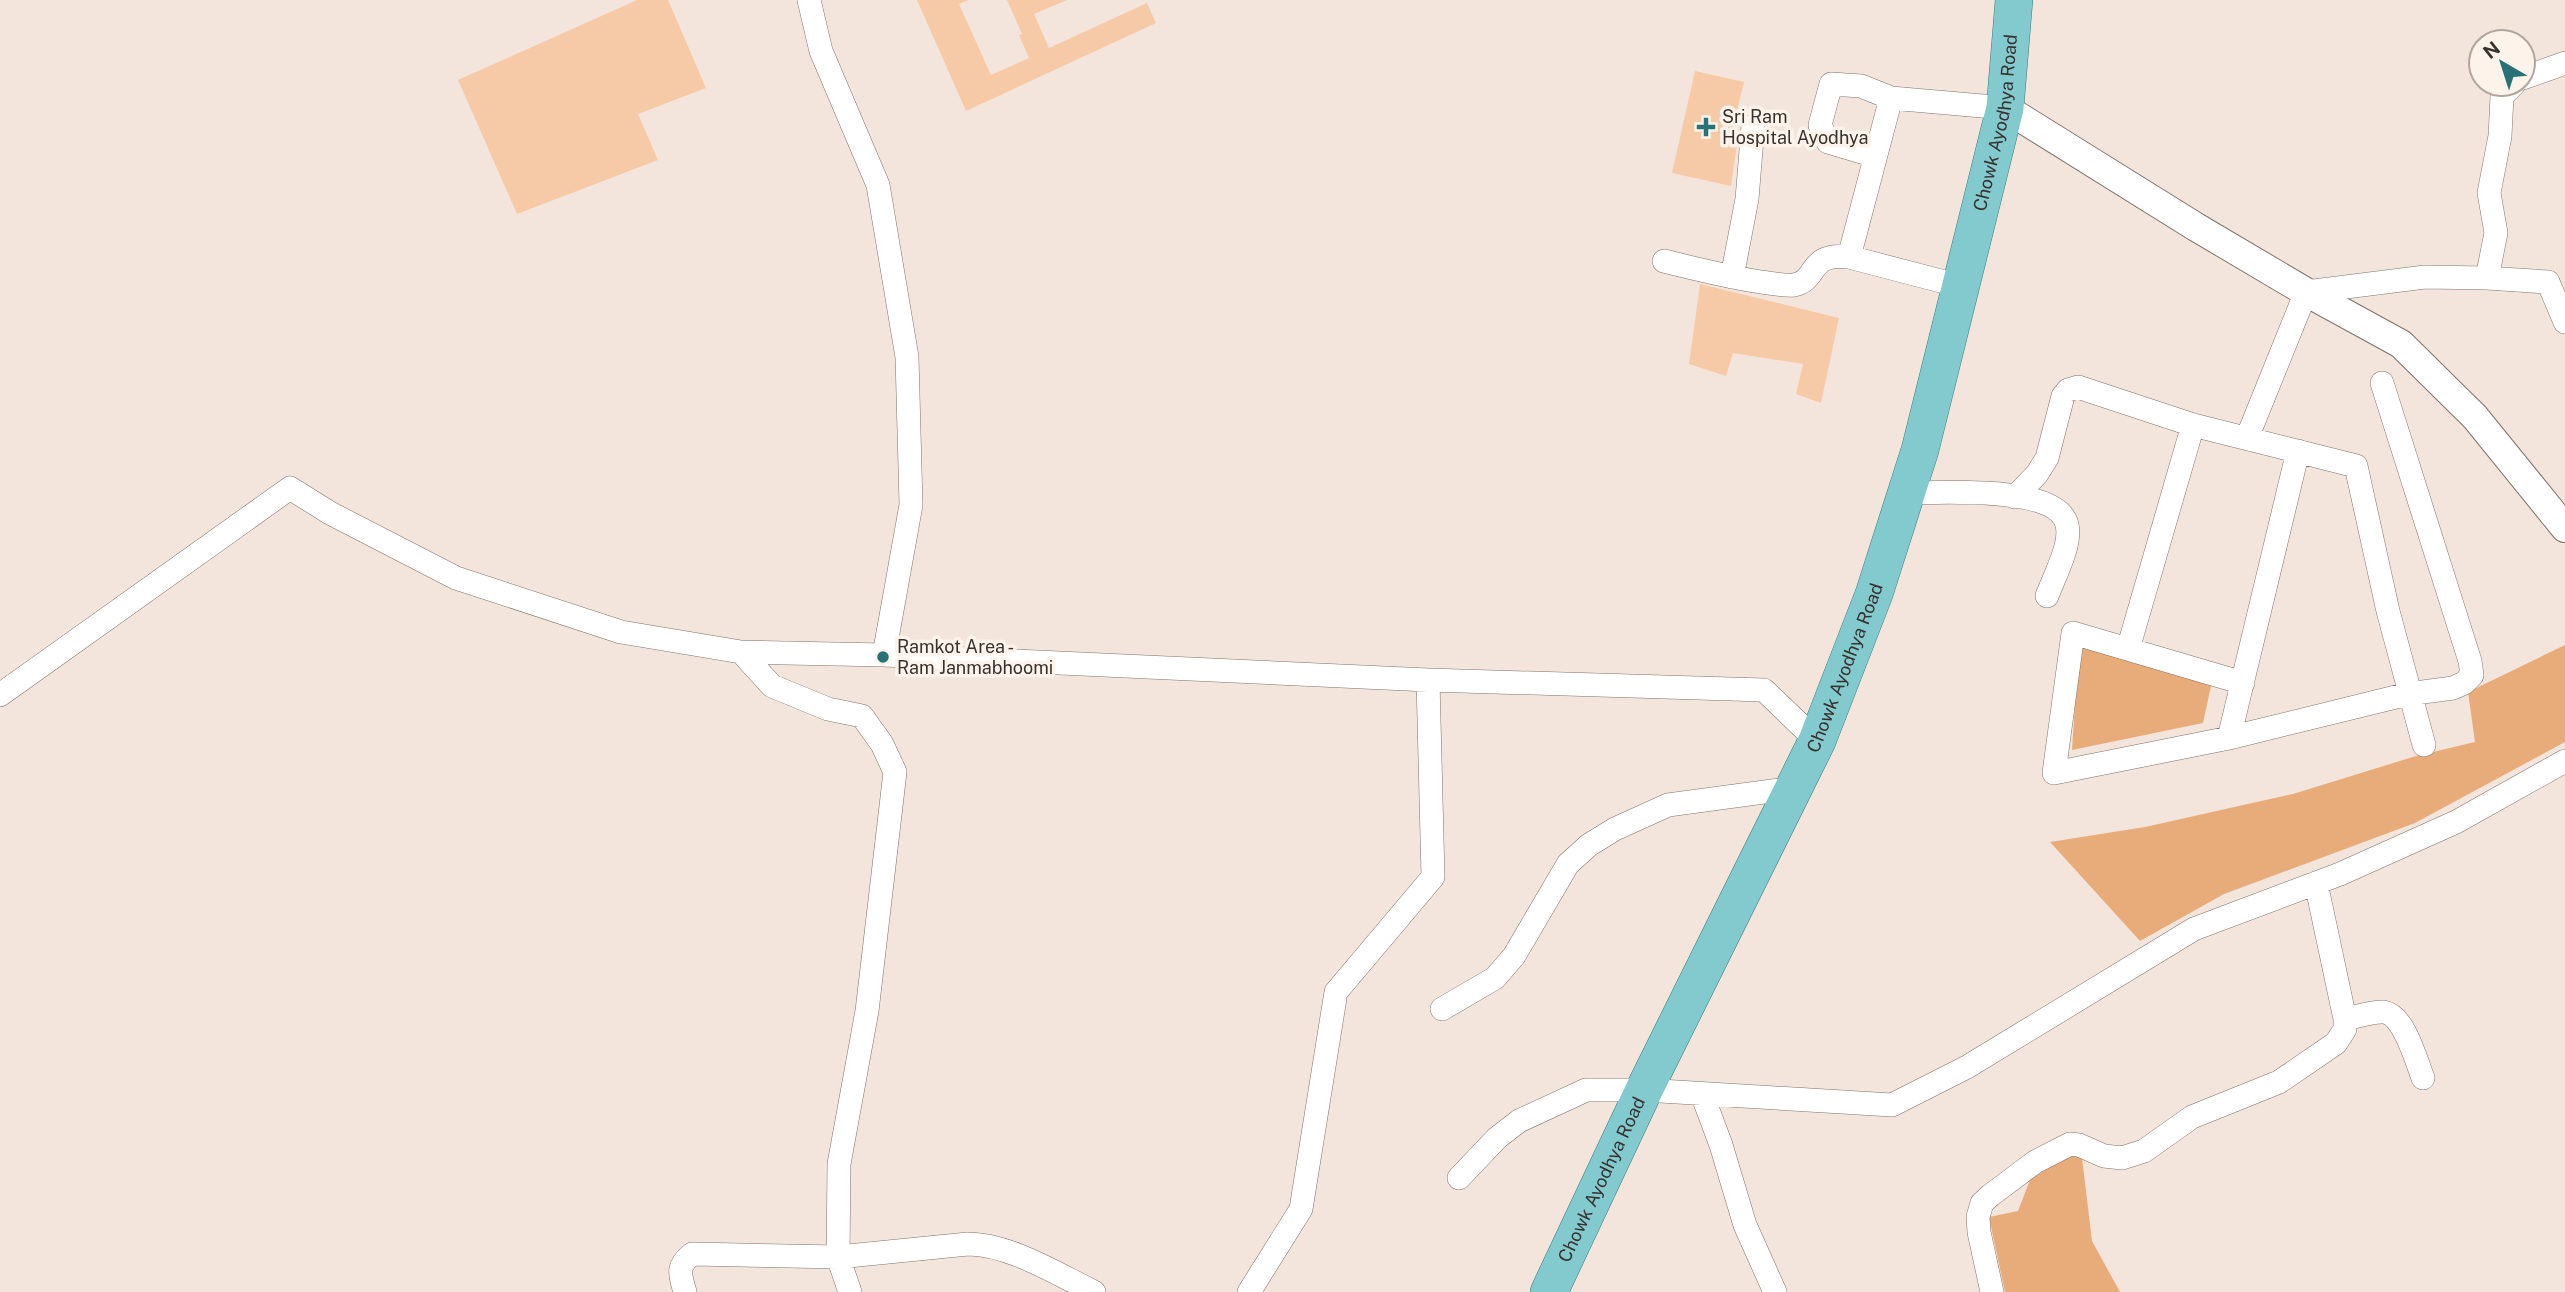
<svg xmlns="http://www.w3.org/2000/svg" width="2565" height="1292" viewBox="0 0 2565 1292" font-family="'Public Sans',sans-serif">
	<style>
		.green { fill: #e8ac7b }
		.building { fill: #f7caa7 }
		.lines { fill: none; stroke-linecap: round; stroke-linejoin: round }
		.minor-casing { stroke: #7f736a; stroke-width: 24 }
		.tertiary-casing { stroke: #7f736a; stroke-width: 30 }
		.primary-casing { stroke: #327d81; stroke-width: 38 }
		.minor { stroke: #fff; stroke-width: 23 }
		.tertiary { stroke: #fff; stroke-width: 28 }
		.primary { stroke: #83cace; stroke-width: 37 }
		.poi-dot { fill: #277177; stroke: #fef3eb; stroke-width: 2.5 }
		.labels { text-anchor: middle; stroke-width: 7; stroke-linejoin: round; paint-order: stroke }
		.poi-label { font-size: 18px; fill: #37322e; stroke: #fef3eb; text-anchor: start }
		.street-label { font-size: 18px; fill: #37322e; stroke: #fef3eb }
	</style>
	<rect width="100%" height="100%" fill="#f3e5db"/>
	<!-- green -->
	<path class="green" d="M2079,642L2211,686L2203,723L2072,750Z
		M2565,645V742L2415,823L2224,894L2140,941L2050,842L2145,827L2293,794L2416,756L2475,742L2468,692Z
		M2067,1155L2082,1158L2092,1241L2120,1292H2005L1989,1217L2018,1211L2030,1180Z"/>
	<!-- building -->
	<path class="building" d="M637,0H668L706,88L638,114L658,160L517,214L458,80Z
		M917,0H969L959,4L991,75L1029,58L1019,35L1022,34L1007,0H1067L1034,14L1049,48L1147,3L1156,23L966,111Z
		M1695,71L1744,82L1731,137L1738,138L1731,186L1672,173Z
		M1700,284L1839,318L1821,403L1796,394L1803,364L1733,353L1726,376L1689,364Z"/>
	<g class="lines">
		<defs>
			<path id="minor" d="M809,0L821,51L878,185L907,357L911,505L884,655
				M2523,78L2565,63
				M1875,156L1828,142L1820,125L1831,84L1861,86L1891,98
				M1664,261C1696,269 1728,277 1761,282C1771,283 1783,286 1794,285C1819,280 1807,252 1849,257
				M1732,277L1747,199L1753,126
				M2487,278L2548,282L2565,322
				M1960,286L1849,257L1891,98L2005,108
				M2247,438L2306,292L2425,277L2487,278L2496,233L2489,193L2500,136L2502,96L2514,84
				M1906,493C1939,493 2058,484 2067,525C2072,544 2054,577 2047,596
				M2015,497L2037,474L2047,458L2063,396L2068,390L2078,387L2193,425L2356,466L2388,611L2424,745
				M2128,649L2193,425
				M741,652L772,686L828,709L862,716L882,744L895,772L867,1011L839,1164L838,1257L850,1292
				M2243,683L2073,633L2054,773L2229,738L2408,694L2453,688L2464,683L2472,675L2470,661L2382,383
				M0,695L290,488L330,513L456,578L621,632L741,652L884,655L1428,680L1764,690L1817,741
				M2229,738L2298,451
				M1442,1009L1495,978L1514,956L1568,864L1589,845L1615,829L1668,805L1794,788
				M2345,1019C2356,1017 2372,1011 2384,1012C2404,1015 2416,1060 2423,1078
				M1702,1094L1721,1145L1745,1225L1775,1292
				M1459,1178L1497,1138L1519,1121L1586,1090H1644L1892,1105L1967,1067L2194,929L2340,874L2456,822L2565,761
				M685,1292C680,1274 676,1267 692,1254L838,1257L968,1244C1009,1244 1057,1274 1094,1292
				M1249,1292L1301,1209L1336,992L1433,877L1428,680
				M1992,1292L1979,1232L1978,1217L1982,1203L1991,1195L2035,1162L2070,1144L2079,1145L2104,1156L2122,1158L2144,1151L2192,1117L2279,1082L2336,1043L2345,1029V1019L2316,883"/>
			<path id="tertiary" d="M2005,108L2196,227L2306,292L2401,344L2475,417L2565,528"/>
			<g id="primary">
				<path id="s1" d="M1549,1292L1644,1090L1817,741L1874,594L1920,450L2005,108L2014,0"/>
			</g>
		</defs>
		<!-- minor casing -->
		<use href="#minor" class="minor-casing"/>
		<!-- tertiary casing -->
		<use href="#tertiary" class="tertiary-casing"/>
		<!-- primary casing -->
		<use href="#primary" class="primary-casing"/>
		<!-- minor -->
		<use href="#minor" class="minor"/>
		<!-- tertiary -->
		<use href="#tertiary" class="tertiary"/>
		<!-- primary -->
		<use href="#primary" class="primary"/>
	</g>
	<!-- markers -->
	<g class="poi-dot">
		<path d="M1702.5 116.5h7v7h7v7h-7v7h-7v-7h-7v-7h7z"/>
		<circle cx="883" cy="657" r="7"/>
	</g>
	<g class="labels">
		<!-- poi labels -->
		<g class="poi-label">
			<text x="1722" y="123">Sri Ram<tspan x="1722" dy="21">Hospital Ayodhya</tspan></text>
			<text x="897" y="653">Ramkot Area -<tspan x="897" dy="21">Ram Janmabhoomi</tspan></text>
		</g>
		<!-- street labels -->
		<g class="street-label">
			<text dy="6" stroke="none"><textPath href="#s1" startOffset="1258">Chowk Ayodhya Road</textPath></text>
			<text dy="6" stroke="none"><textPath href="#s1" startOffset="691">Chowk Ayodhya Road</textPath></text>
			<text dy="6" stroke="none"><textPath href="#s1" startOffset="124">Chowk Ayodhya Road</textPath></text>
		</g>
	</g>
	<!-- north arrow -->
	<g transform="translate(2502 63) rotate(321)"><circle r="33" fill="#fef3eb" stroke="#aea69f" stroke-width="2"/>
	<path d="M0-5L12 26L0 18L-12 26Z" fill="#277177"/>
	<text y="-10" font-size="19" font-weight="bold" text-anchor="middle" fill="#37322e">N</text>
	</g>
</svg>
